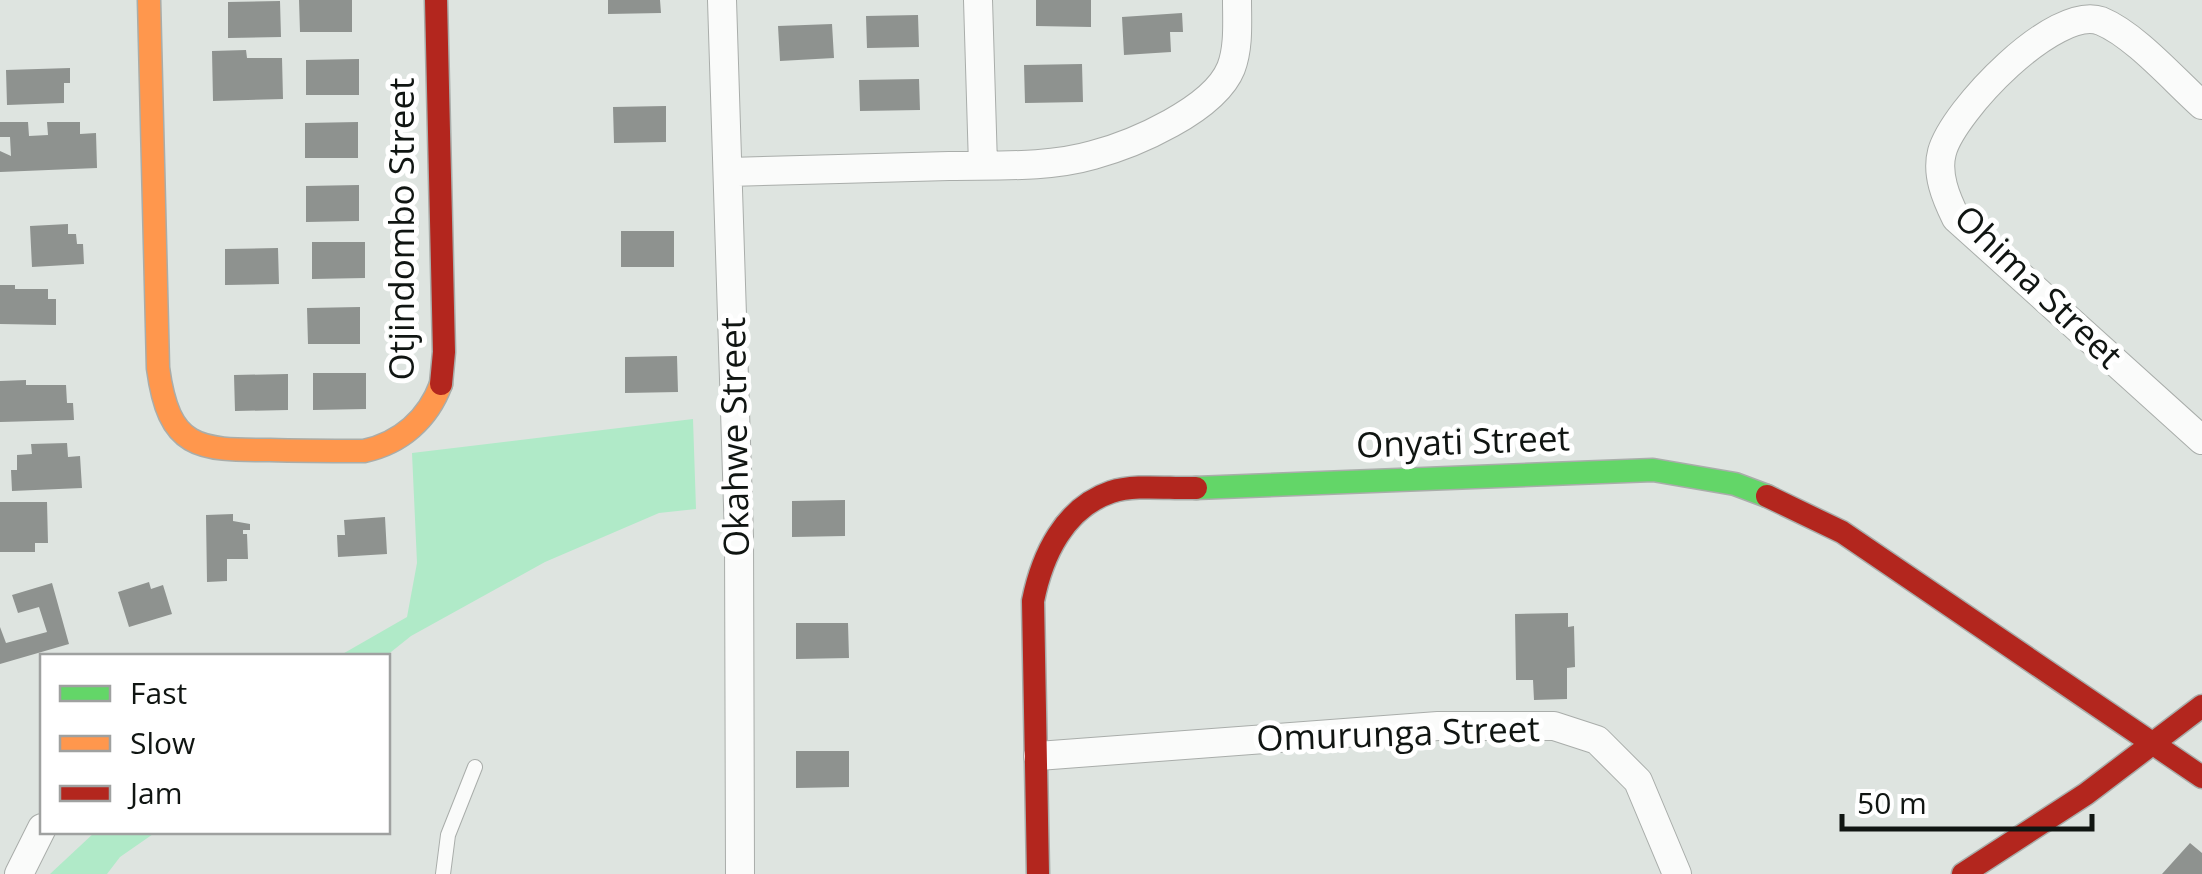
<svg xmlns="http://www.w3.org/2000/svg" width="2202" height="874" viewBox="0 0 2202 874" font-family="'Open Sans',sans-serif">
	<style>
		.green { fill: #b0eac8 }
		.building { fill: #8e928f }
		.lines { fill: none; stroke-linecap: round; stroke-linejoin: round }
		.lane-casing { stroke: #a9adaa; stroke-width: 16 }
		.street-casing { stroke: #a9adaa; stroke-width: 30 }
		.fast-casing { stroke: #a9adaa; stroke-width: 25 }
		.slow-casing { stroke: #a9adaa; stroke-width: 25 }
		.jam-casing { stroke: #a9adaa; stroke-width: 25 }
		.lane { stroke: #fafbfa; stroke-width: 14 }
		.street { stroke: #fafbfa; stroke-width: 28 }
		.fast { stroke: #63d668; stroke-width: 22 }
		.slow { stroke: #ff974d; stroke-width: 22 }
		.jam { stroke: #b3261e; stroke-width: 22 }
		.labels { text-anchor: middle; stroke-width: 10; stroke-linejoin: round; paint-order: stroke }
		.street-label { font-size: 35px; fill: #101512; stroke: #fff }
	</style>
	<rect width="100%" height="100%" fill="#dee4e0"/>
	<!-- green -->
	<path class="green" d="M693,419L696,509L659,513L545,562L411,636L386,656H339L407,617L417,563L412,453Z
		M95,832H156L120,857L107,874H50Z"/>
	<!-- building -->
	<path class="building" d="M299,0H352V32H300Z
		M608,0H660L661,13L608,14Z
		M1036,0H1091V27L1036,26Z
		M280,1L281,37L228,38V2Z
		M1182,13L1183,32H1170L1171,52L1124,55L1122,17Z
		M918,15L919,47L867,48L866,16Z
		M832,24L834,58L780,61L778,26Z
		M246,50L247,58H282L283,99L213,101L212,51Z
		M359,59V95H306V60Z
		M1082,64L1083,102L1025,103L1024,65Z
		M70,68V83H64V103L7,105L6,70Z
		M919,79L920,110L860,111L859,80Z
		M666,106V142L614,143L613,107Z
		M0,122H28L29,136L48,135L47,122H80V134L96,133L97,168L0,172V151L11,156L10,137H0Z
		M358,122V158H305V123Z
		M359,185V221L306,222V186Z
		M68,224V234H76L77,244H83L84,264L32,267L30,226Z
		M621,231H674V267H621Z
		M312,242H365V278L312,279Z
		M278,248L279,284L225,285V249Z
		M0,285H15V289H48V299H56V325L0,324Z
		M360,307V344H308L307,308Z
		M677,356L678,392L625,393V357Z
		M313,373H366V409L313,410Z
		M288,374V410L235,411L234,375Z
		M26,380V385H66L67,403H73L74,420L0,422V381Z
		M67,443L68,457L80,456L82,488L12,491L11,470H17V455L32,454L31,444Z
		M845,500V536L792,537V501Z
		M0,502H47L48,543H35V552H0Z
		M233,514V521L250,524V530H243V534H247L248,559H227V581L207,582L206,515Z
		M385,517L387,554L338,557L337,535H345L344,520Z
		M149,582L151,589L163,585L172,614L129,627L118,592Z
		M52,583L69,644L0,664V627L6,643L47,632L39,607L18,613L12,595Z
		M1568,613V627L1574,626L1575,667L1567,668V699L1534,700L1533,680H1516L1515,614Z
		M796,623H848L849,658L796,659Z
		M796,751H849V787L796,788Z
		M2190,843L2202,853V874H2162Z"/>
	<g class="lines">
		<defs>
			<path id="lane" d="M443,874L448,835L475,767"/>
			<path id="street" d="M722,0L739,537L740,874
				M978,0L983,165
				M2202,105C2174,80 2135,35 2101,21C2055,4 1953,111 1942,152C1936,174 1946,198 1956,218L2202,440
				M729,172C802,170 876,168 949,166C996,165 1048,168 1093,155C1134,144 1214,110 1231,68C1239,47 1237,22 1237,0
				M1038,756L1438,726H1554L1597,740L1638,781L1677,874
				M19,874L42,828"/>
			<path id="fast" d="M1196,488L1653,470L1735,484L1767,496"/>
			<path id="slow" d="M149,0L158,368C169,449 197,450 270,450C302,451 333,451 364,451C401,443 428,419 441,384"/>
			<path id="jam" d="M436,0L444,352L441,384
				M1767,496L1842,532L2202,777
				M1038,874L1033,601C1042,556 1064,508 1111,492C1135,484 1170,489 1196,488
				M1963,874L2086,794L2202,706"/>
		</defs>
		<!-- lane casing -->
		<use href="#lane" class="lane-casing"/>
		<!-- street casing -->
		<use href="#street" class="street-casing"/>
		<!-- fast casing -->
		<use href="#fast" class="fast-casing"/>
		<!-- slow casing -->
		<use href="#slow" class="slow-casing"/>
		<!-- jam casing -->
		<use href="#jam" class="jam-casing"/>
		<!-- lane -->
		<use href="#lane" class="lane"/>
		<!-- street -->
		<use href="#street" class="street"/>
		<!-- fast -->
		<use href="#fast" class="fast"/>
		<!-- slow -->
		<use href="#slow" class="slow"/>
		<!-- jam -->
		<use href="#jam" class="jam"/>
	</g>
	<g class="labels">
		<!-- street labels -->
		<g class="street-label">
			<text transform="translate(402 229) rotate(-90)" y="12">Otjindombo Street</text>
			<text transform="translate(2038 287) rotate(44)" y="12">Ohima Street</text>
			<text transform="translate(735 437) rotate(-91)" y="12">Okahwe Street</text>
			<text transform="translate(1463 442) rotate(-2)" y="12">Onyati Street</text>
			<text transform="translate(1398 734) rotate(-2)" y="12">Omurunga Street</text>
		</g>
	</g>
	<!-- legend -->
	<rect x="40" y="654" width="350" height="180" fill="#ffffff" stroke="#9fa1a0" stroke-width="2.5"/>
	<rect x="60" y="686" width="50" height="15" fill="#63d668" stroke="#9fa1a0" stroke-width="2.5"/>
	<text x="130" y="704" font-size="30" fill="#101512">Fast</text>
	<rect x="60" y="736" width="50" height="15" fill="#ff974d" stroke="#9fa1a0" stroke-width="2.5"/>
	<text x="130" y="754" font-size="30" fill="#101512">Slow</text>
	<rect x="60" y="786" width="50" height="15" fill="#b3261e" stroke="#9fa1a0" stroke-width="2.5"/>
	<text x="130" y="804" font-size="30" fill="#101512">Jam</text>
	<!-- scale -->
	<path d="M1842 814v15h250v-15" fill="none" stroke="#101512" stroke-width="5"/>
	<text x="1857" y="814" font-size="30" fill="#101512" stroke="#ffffff" stroke-width="8" paint-order="stroke">50 m</text>
</svg>
